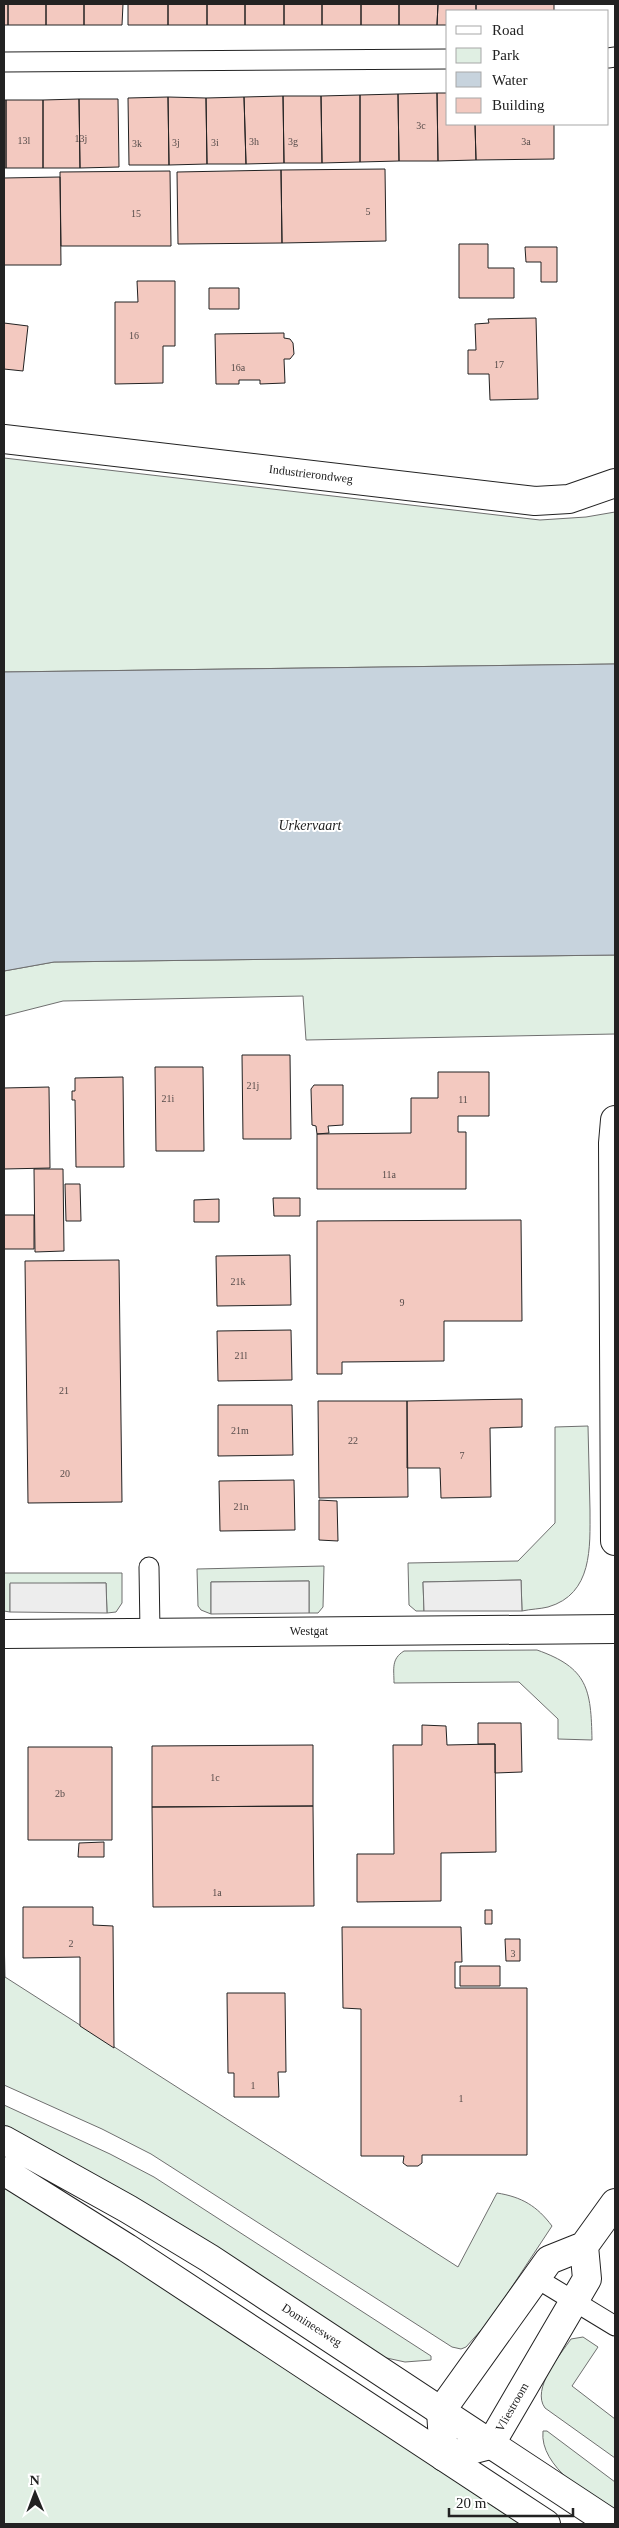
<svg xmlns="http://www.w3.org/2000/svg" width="619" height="2528" viewBox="0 0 619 2528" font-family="Georgia,serif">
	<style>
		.green { fill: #e0efe3; stroke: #6f6f6f }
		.parking { fill: #ededed; stroke: #6f6f6f }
		.water { fill: #c7d3dd; stroke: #6f6f6f }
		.building { fill: #f3c9c0; stroke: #222 }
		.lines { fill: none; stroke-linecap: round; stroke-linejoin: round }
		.lane-casing { stroke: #222; stroke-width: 21 }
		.street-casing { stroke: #222; stroke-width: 30 }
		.primary-casing { stroke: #222; stroke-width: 30 }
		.lane { stroke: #fff; stroke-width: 19 }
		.street { stroke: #fff; stroke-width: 28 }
		.primary { stroke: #fff; stroke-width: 28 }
		.labels { text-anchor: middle; stroke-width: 4; stroke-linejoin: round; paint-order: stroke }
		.number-label { font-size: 10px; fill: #564c4a }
		.street-label { font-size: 12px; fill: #222; stroke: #fff }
		.water-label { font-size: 14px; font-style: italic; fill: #222; stroke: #fff }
	</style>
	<rect width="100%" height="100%" fill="#fff"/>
	<!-- green -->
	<path class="green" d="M4,458L540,520L586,517L615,512V664L4,672Z
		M615,955V1034L306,1040L303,996L63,1001L4,1016V971L54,962Z
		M588,1426C589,1454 589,1482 590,1510C590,1547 593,1594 548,1607C540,1609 531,1609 522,1611L521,1580L423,1582L424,1611H416L409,1605L408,1563L518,1561L555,1523V1427Z
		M324,1566L323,1607L318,1613H309V1581L211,1582V1614L201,1610L198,1606L197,1569Z
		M4,1573H122V1603L116,1612L107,1613L106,1583L10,1584V1612L4,1611Z
		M537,1650C588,1668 591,1689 592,1740L558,1739V1719L519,1682L394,1683C394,1669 391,1659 404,1651Z
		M4,1933L5,1977L458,2267L497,2193C522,2197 537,2206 552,2226L490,2320L466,2347L461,2349L452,2347L151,2154L102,2129L4,2085Z
		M4,2105L110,2154L154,2177L431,2356V2360L405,2362L382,2357L4,2127Z
		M4,2188L71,2228L227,2329L520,2524H4Z
		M583,2337L598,2347L572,2386L615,2419V2458L545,2408C531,2389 560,2355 571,2339Z
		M543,2431H547L615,2482V2514C591,2497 539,2467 543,2431Z"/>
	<!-- parking -->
	<path class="parking" d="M521,1580L522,1611H424L423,1582Z
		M309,1581V1613L211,1614V1582Z
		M10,1583H106L107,1613L10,1612Z"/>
	<!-- water -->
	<path class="water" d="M615,664V955L54,962L4,971V672Z"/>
	<!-- building -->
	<path class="building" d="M4,4H8V25H4Z
		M8,4H46V25H8Z
		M46,4H84V25H46Z
		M84,4H123L122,25H84Z
		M128,4H168V25H128Z
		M168,4H207V25H168Z
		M207,4H245V25H207Z
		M245,4H284V25H245Z
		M284,4H322V25H284Z
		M322,4H361V25H322Z
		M361,4H399V25H361Z
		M399,4H438L437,25H399Z
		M438,4H476V11H448V25H437Z
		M476,4H554V11H476Z
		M437,93L438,161H399L398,94Z
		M437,93H448V124H475L476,160L438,161Z
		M398,94L399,161L360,162V95Z
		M360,95V162L322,163L321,96Z
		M283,96L284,163L246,164L244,97Z
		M283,96H321L322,163H284Z
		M168,97L169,165H129L128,98Z
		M168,97L206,98L207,164L169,165Z
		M244,97L246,164H207L206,98Z
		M79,99H118L119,167L80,168Z
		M79,99L80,168H43V100Z
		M4,100H6V168H4Z
		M6,100H43V168H6Z
		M475,124H554V159L476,160Z
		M385,169L386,241L282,243L281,170Z
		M281,170L282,243L178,244L177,172Z
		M170,171L171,246H61L60,172Z
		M60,177L61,265H4V178Z
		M459,244H488V268H514V298H459Z
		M525,247H557V282H541V262H526Z
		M137,281H175V346H163V383L115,384V302H138Z
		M209,288H239V309H209Z
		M536,318L538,399L490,400L489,374H468V350H476L475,324L489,323L488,319Z
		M4,323L28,326L23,371L4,369Z
		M284,333V338L290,339L293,343L294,354L290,359H284L285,383L260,384V380H239V384H216L215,334Z
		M242,1055H290L291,1139H243Z
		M155,1067H203L204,1151H156Z
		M438,1072H489V1116H458V1132H466V1189H317V1134L411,1133V1098H438Z
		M123,1077L124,1167H76L75,1100H72V1091H75V1078Z
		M314,1085H343V1125L328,1126L329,1133L317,1134L316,1126L312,1125L311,1089Z
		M49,1087L50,1168L4,1169V1088Z
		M34,1169H63L64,1251L35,1252Z
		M65,1184H80L81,1221H66Z
		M273,1198H300V1216H274Z
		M219,1199V1222H194V1200Z
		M4,1215H34V1249H4Z
		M521,1220L522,1321H444V1361L342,1362V1374H317V1221Z
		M290,1255L291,1305L217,1306L216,1256Z
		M119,1260L122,1502L28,1503L25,1261Z
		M291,1330L292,1380L218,1381L217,1331Z
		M522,1399V1427L490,1428L491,1497L441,1498L440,1468H407V1401Z
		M318,1401H407L408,1497L319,1498Z
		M218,1405H292L293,1455L218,1456Z
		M294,1480L295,1530L220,1531L219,1481Z
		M319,1500L337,1501L338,1541L319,1540Z
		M478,1723H521L522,1772L495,1773V1744H478Z
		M422,1725L446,1726L447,1745L495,1744L496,1852L441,1853V1901L357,1902V1854H394L393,1745H422Z
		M313,1745V1806L152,1807V1746Z
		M28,1747H112V1840H28Z
		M313,1806L314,1906L153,1907L152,1807Z
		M104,1842V1857H78L79,1843Z
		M23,1907H93V1925L113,1926L114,2048L80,2026V1957L23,1958Z
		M485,1910H492V1924H485Z
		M342,1927H461L462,1962H455V1988H527V2155H422V2163L418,2166H407L403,2163L404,2156H361V2009L343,2008Z
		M505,1939H520V1961H506Z
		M460,1966H500V1986H460Z
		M227,1993H285L286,2072H278L279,2097H234V2073H228Z"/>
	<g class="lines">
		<defs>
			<path id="lane" d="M608,58L615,57
				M4,62L448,59
				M149,1567L150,1632
				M536,2278L615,2326"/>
			<path id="street" d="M4,439L535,501L569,499L615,483
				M615,1120L613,1143L615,1541
				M4,1634L615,1629
				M584,2246L587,2279L490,2445L444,2457L441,2411L549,2260L584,2246L615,2203"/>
			<path id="primary" d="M4,2140L128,2209L209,2258L612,2524
				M4,2171L127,2248L546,2524"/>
		</defs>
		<!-- lane casing -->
		<use href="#lane" class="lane-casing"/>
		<!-- street casing -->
		<use href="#street" class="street-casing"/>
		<!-- primary casing -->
		<use href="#primary" class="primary-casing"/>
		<!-- lane -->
		<use href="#lane" class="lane"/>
		<!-- street -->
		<use href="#street" class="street"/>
		<!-- primary -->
		<use href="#primary" class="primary"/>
	</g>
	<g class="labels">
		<!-- number labels -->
		<g class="number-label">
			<text x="421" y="129">3c</text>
			<text x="81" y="142">13j</text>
			<text x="24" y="144">13l</text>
			<text x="254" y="145">3h</text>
			<text x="293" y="145">3g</text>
			<text x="526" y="145">3a</text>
			<text x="176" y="146">3j</text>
			<text x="215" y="146">3i</text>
			<text x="137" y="147">3k</text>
			<text x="368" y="215">5</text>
			<text x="136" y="217">15</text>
			<text x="134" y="339">16</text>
			<text x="499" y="368">17</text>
			<text x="238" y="371">16a</text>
			<text x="253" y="1089">21j</text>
			<text x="168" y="1102">21i</text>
			<text x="463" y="1103">11</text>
			<text x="389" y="1178">11a</text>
			<text x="238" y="1285">21k</text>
			<text x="402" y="1306">9</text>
			<text x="241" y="1359">21l</text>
			<text x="64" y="1394">21</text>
			<text x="240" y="1434">21m</text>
			<text x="353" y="1444">22</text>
			<text x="462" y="1459">7</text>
			<text x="65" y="1477">20</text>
			<text x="241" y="1510">21n</text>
			<text x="215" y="1781">1c</text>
			<text x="60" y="1797">2b</text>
			<text x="217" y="1896">1a</text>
			<text x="71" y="1947">2</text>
			<text x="513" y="1957">3</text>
			<text x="253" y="2089">1</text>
			<text x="461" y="2102">1</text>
		</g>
		<!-- street labels -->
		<g class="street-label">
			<text transform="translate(311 474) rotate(7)" y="4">Industrierondweg</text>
			<text x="309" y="1635">Westgat</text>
			<text transform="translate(312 2325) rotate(33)" y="4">Domineesweg</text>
			<text transform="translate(512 2407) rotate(-60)" y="4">Vliestroom</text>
		</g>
		<!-- water labels -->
		<g class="water-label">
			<text x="310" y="830">Urkervaart</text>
		</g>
	</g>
	<!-- border -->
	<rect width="619" height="2528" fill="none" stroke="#222222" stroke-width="10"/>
	<!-- legend -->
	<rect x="446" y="10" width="162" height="115" fill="#ffffff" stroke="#a7a7a7"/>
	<rect x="456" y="26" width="25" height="8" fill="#ffffff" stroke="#a7a7a7"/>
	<text x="492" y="35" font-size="15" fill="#222222">Road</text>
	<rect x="456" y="48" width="25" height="15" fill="#e0efe3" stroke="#a7a7a7"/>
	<text x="492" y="60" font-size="15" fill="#222222">Park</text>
	<rect x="456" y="72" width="25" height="15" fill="#c7d3dd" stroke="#a7a7a7"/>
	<text x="492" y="85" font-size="15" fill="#222222">Water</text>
	<rect x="456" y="98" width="25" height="15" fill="#f3c9c0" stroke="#a7a7a7"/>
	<text x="492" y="110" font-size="15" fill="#222222">Building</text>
	<!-- north arrow -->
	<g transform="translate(35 2493) rotate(359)" stroke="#ffffff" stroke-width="4" paint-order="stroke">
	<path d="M0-4L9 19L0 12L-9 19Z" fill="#222222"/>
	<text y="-8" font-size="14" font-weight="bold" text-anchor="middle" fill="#222222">N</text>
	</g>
	<!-- scale -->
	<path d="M449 2508v8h124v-8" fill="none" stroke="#222222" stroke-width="2.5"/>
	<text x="456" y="2508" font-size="15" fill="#222222" stroke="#ffffff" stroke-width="4" paint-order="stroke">20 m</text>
</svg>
